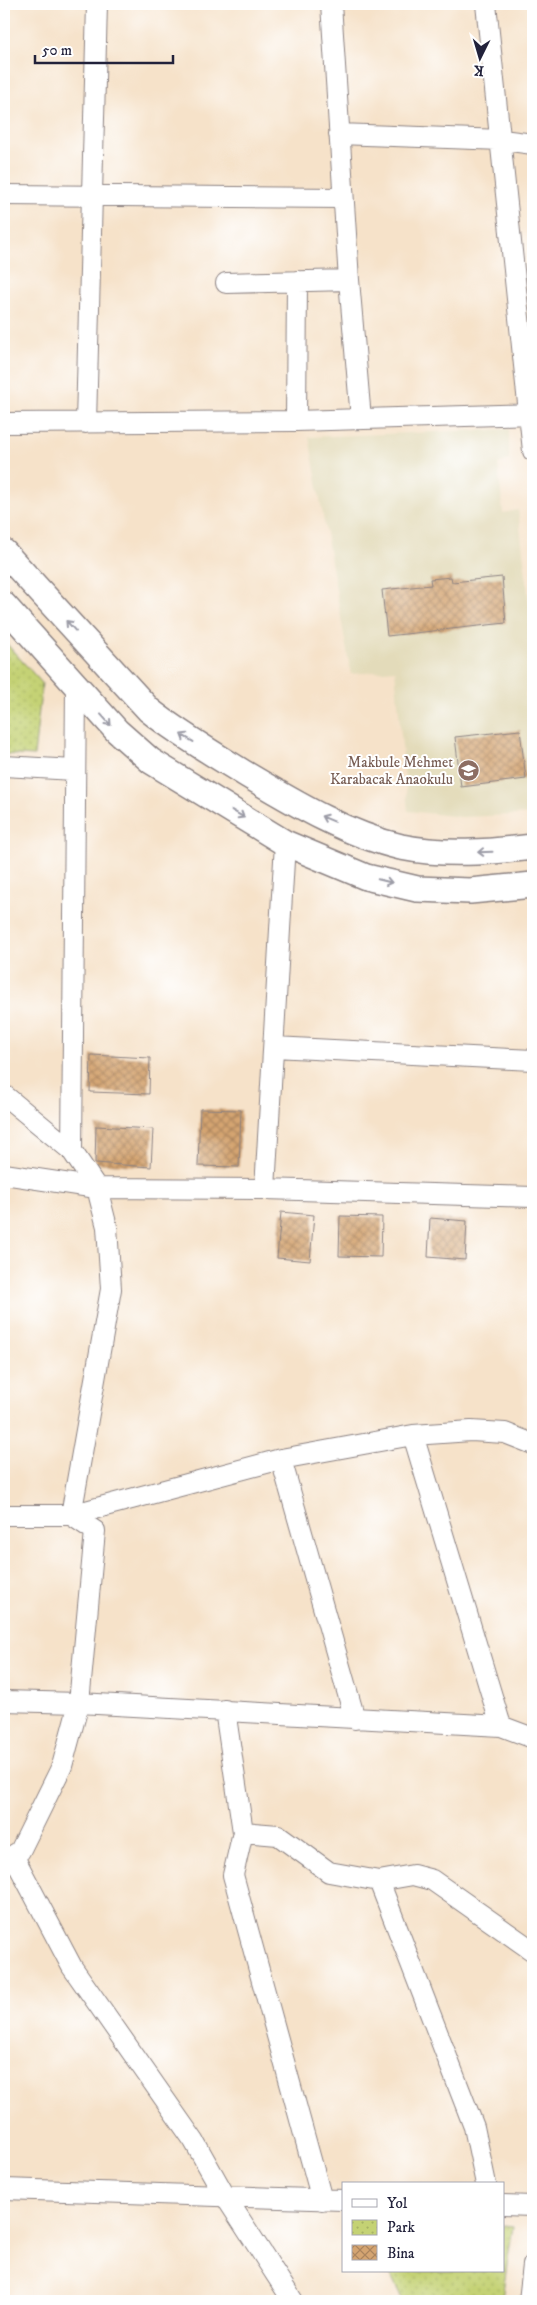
<svg xmlns="http://www.w3.org/2000/svg" width="537" height="2305" viewBox="0 0 537 2305" font-family="'IM FELL DW Pica',serif">
	<style>
		.built { fill: #e3dbba }
		.park { fill: url(#park-dots); stroke: #737a58 }
		.building { fill: url(#building-cross-hatch) }
		.lines { fill: none; stroke-linecap: round; stroke-linejoin: round }
		.minor-casing { stroke: #8c8282; stroke-width: 22 }
		.major-casing { stroke: #8c8282; stroke-width: 28 }
		.minor { stroke: #fff; stroke-width: 20 }
		.major { stroke: #fff; stroke-width: 25 }
		.oneway { stroke: #9c9ca7 }
		.labels { text-anchor: middle; stroke-width: 4; stroke-linejoin: round; paint-order: stroke }
		.education-label { font-size: 15px; fill: #785e54; stroke: #fff; text-anchor: end }
	</style>
	<defs>
		<pattern id="park-dots" width="8" height="8" patternUnits="userSpaceOnUse" patternTransform="scale(1.25)"><rect width="8" height="8" fill="#c4d274"/><path d="M2 2h.1M6 6h.1" fill="none" stroke="#a8b465" stroke-width="1.8" stroke-linecap="round"/></pattern>
		<pattern id="building-cross-hatch" width="8" height="8" patternUnits="userSpaceOnUse" patternTransform="scale(1.25)"><rect width="8" height="8" fill="#d4a471"/><path d="M0 0l8 8M0 8l8-8" fill="none" stroke="#ac855e"/></pattern>
	</defs>
	<rect width="100%" height="100%" fill="#fff"/>
	<filter id="ink" filterUnits="userSpaceOnUse"><feTurbulence type="fractalNoise" baseFrequency=".02" numOctaves="2"/><feDisplacementMap in="SourceGraphic" scale="10" xChannelSelector="R" yChannelSelector="G"/><feConvolveMatrix kernelMatrix="1 2 1 2 8 2 1 2 1" color-interpolation-filters="sRGB"/></filter>
	<filter id="wash" filterUnits="userSpaceOnUse"><feTurbulence type="fractalNoise" baseFrequency=".0096" numOctaves="4" result="noise"/><feDisplacementMap in="SourceGraphic" scale="20" xChannelSelector="R" yChannelSelector="G"/><feGaussianBlur stdDeviation="1.12" result="paint"/><feColorMatrix in="noise" values="0 0 0 0 0 0 0 0 0 0 0 0 0 0 0 0 0 1.4 0 .05"/><feComposite in="paint" operator="in"/></filter>
	<g filter="url(#wash)">
		<rect width="100%" height="100%" fill="#f6e2c9"/>
		<!-- built -->
		<path class="built" d="M509,429V460L498,464L503,513L518,510L533,634V691L525,693L531,730H533V814L462,817L408,811L395,670L351,674L309,437Z"/>
		<!-- park -->
		<path class="park" d="M4,641L42,683L34,756L4,754Z
			M503,2225L513,2226L502,2298L489,2301H403L389,2271H503Z"/>
		<g id="blocks">
			<!-- building -->
			<path class="building" d="M451,577L452,582L502,577L506,623L387,636L382,590L431,585L430,579Z
				M520,730L526,779L461,787L455,737Z
				M91,1055L150,1058L149,1094L90,1092Z
				M200,1109L241,1110L239,1167L198,1166Z
				M96,1126L153,1129L151,1167L95,1163Z
				M281,1212L314,1215L310,1261L277,1258Z
				M340,1216L382,1217L381,1257L339,1256Z
				M430,1218L467,1221L465,1260L428,1257Z"/>
		</g>
	</g>
	<g filter="url(#ink)">
		<use href="#blocks" fill-opacity="0" stroke="#8c8282" stroke-width="1"/>
		<g class="lines">
			<defs>
				<path id="minor" d="M331,4L349,280L361,419
					M486,4L533,451
					M339,134L502,140L533,144
					M4,195L343,198
					M226,283L349,280
					M296,421L297,281
					M4,423L296,421L533,414
					M86,423L97,4
					M4,766L74,770
					M274,1047L533,1060
					M4,1095L72,1151L97,1188L107,1227L111,1289L71,1515
					M72,1151L76,686
					M4,1174L97,1188L265,1189L533,1197
					M265,1189L285,843
					M413,1435L501,1726
					M281,1459L355,1719
					M4,1515H71L281,1459L413,1435L471,1431L505,1433L533,1444
					M4,1701L79,1703L501,1726L533,1738
					M225,1710L243,1832L233,1875L322,2200
					M243,1832L278,1835L329,1872L379,1881L413,1875L432,1880L533,1951
					M14,1857L72,1967L194,2141L225,2196L293,2301
					M4,1861L20,1851L62,1766L79,1703L95,1531L71,1515
					M379,1881L474,2127L486,2184
					M4,2189L343,2200
					M503,2205L533,2206
					M529,2301L533,2265"/>
				<path id="major" d="M4,552L149,710C179,734 212,753 244,773C293,802 345,834 401,847C445,856 489,852 533,847
					M4,605L117,731L151,761L285,843L366,877L417,889L470,891L533,885"/>
			</defs>
			<!-- minor casing -->
			<use href="#minor" class="minor-casing"/>
			<!-- major casing -->
			<use href="#major" class="major-casing"/>
			<!-- minor -->
			<use href="#minor" class="minor"/>
			<!-- major -->
			<use href="#major" class="major"/>
		</g>
		<!-- one-way arrows -->
		<defs><path id="oneway-shaft" d="M-6 0H5M1.5-3L5.5 0L1.5 3" fill="none" stroke-width="1.6" stroke-linecap="round" stroke-linejoin="round" transform="scale(1.25)"/></defs>
		<g class="oneway">
			<use href="#oneway-shaft" transform="translate(71 626) rotate(-132)"/>
			<use href="#oneway-shaft" transform="translate(106 720) rotate(48)"/>
			<use href="#oneway-shaft" transform="translate(187 738) rotate(-149)"/>
			<use href="#oneway-shaft" transform="translate(238 814) rotate(31)"/>
			<use href="#oneway-shaft" transform="translate(328 819) rotate(-157)"/>
			<use href="#oneway-shaft" transform="translate(485 852) rotate(178)"/>
			<use href="#oneway-shaft" transform="translate(385 881) rotate(14)"/>
		</g>
	</g>
	<!-- icons -->
	<defs>
		<symbol id="school-disc" viewBox="-11 -11 22 22"><circle r="9.5" fill="#8d6e63" stroke="#fff"/><path d="M0-5L7-2L0 1L-7-2ZM-4 1L0 2.5L4 1V4Q0 6-4 4Z" fill="#fff"/></symbol>
	</defs>
	<g fill-rule="evenodd">
		<use href="#school-disc" x="456" y="758" width="25" height="25"/>
	</g>
	<g class="labels">
		<!-- education labels -->
		<g class="education-label">
			<text x="453" y="767">Makbule Mehmet<tspan x="453" dy="17">Karabacak Anaokulu</tspan></text>
		</g>
	</g>
	<!-- margin -->
	<rect width="537" height="2305" fill="none" stroke="#fff" stroke-width="20"/>
	<!-- legend -->
	<rect x="342" y="2182" width="162" height="90" fill="#ffffff" stroke="#a7a7b1"/>
	<rect x="352" y="2199" width="25" height="8" fill="#ffffff" stroke="#a7a7b1"/>
	<text x="387" y="2208" font-size="15" fill="#22223b">Yol</text>
	<rect x="352" y="2220" width="25" height="15" fill="url(#park-dots)" stroke="#a7a7b1"/>
	<text x="387" y="2232" font-size="15" fill="#22223b">Park</text>
	<rect x="352" y="2245" width="25" height="15" fill="url(#building-cross-hatch)" stroke="#a7a7b1"/>
	<text x="387" y="2258" font-size="15" fill="#22223b">Bina</text>
	<!-- north arrow -->
	<g transform="translate(480 58) rotate(185)" stroke="#ffffff" stroke-width="4" paint-order="stroke">
	<path d="M0-4L9 19L0 12L-9 19Z" fill="#22223b"/>
	<text y="-8" font-size="14" font-weight="bold" text-anchor="middle" fill="#22223b">K</text>
	</g>
	<!-- scale -->
	<path d="M35 55v8h138v-8" fill="none" stroke="#22223b" stroke-width="2.5"/>
	<text x="42" y="55" font-size="15" fill="#22223b" stroke="#ffffff" stroke-width="4" paint-order="stroke">50 m</text>
</svg>
